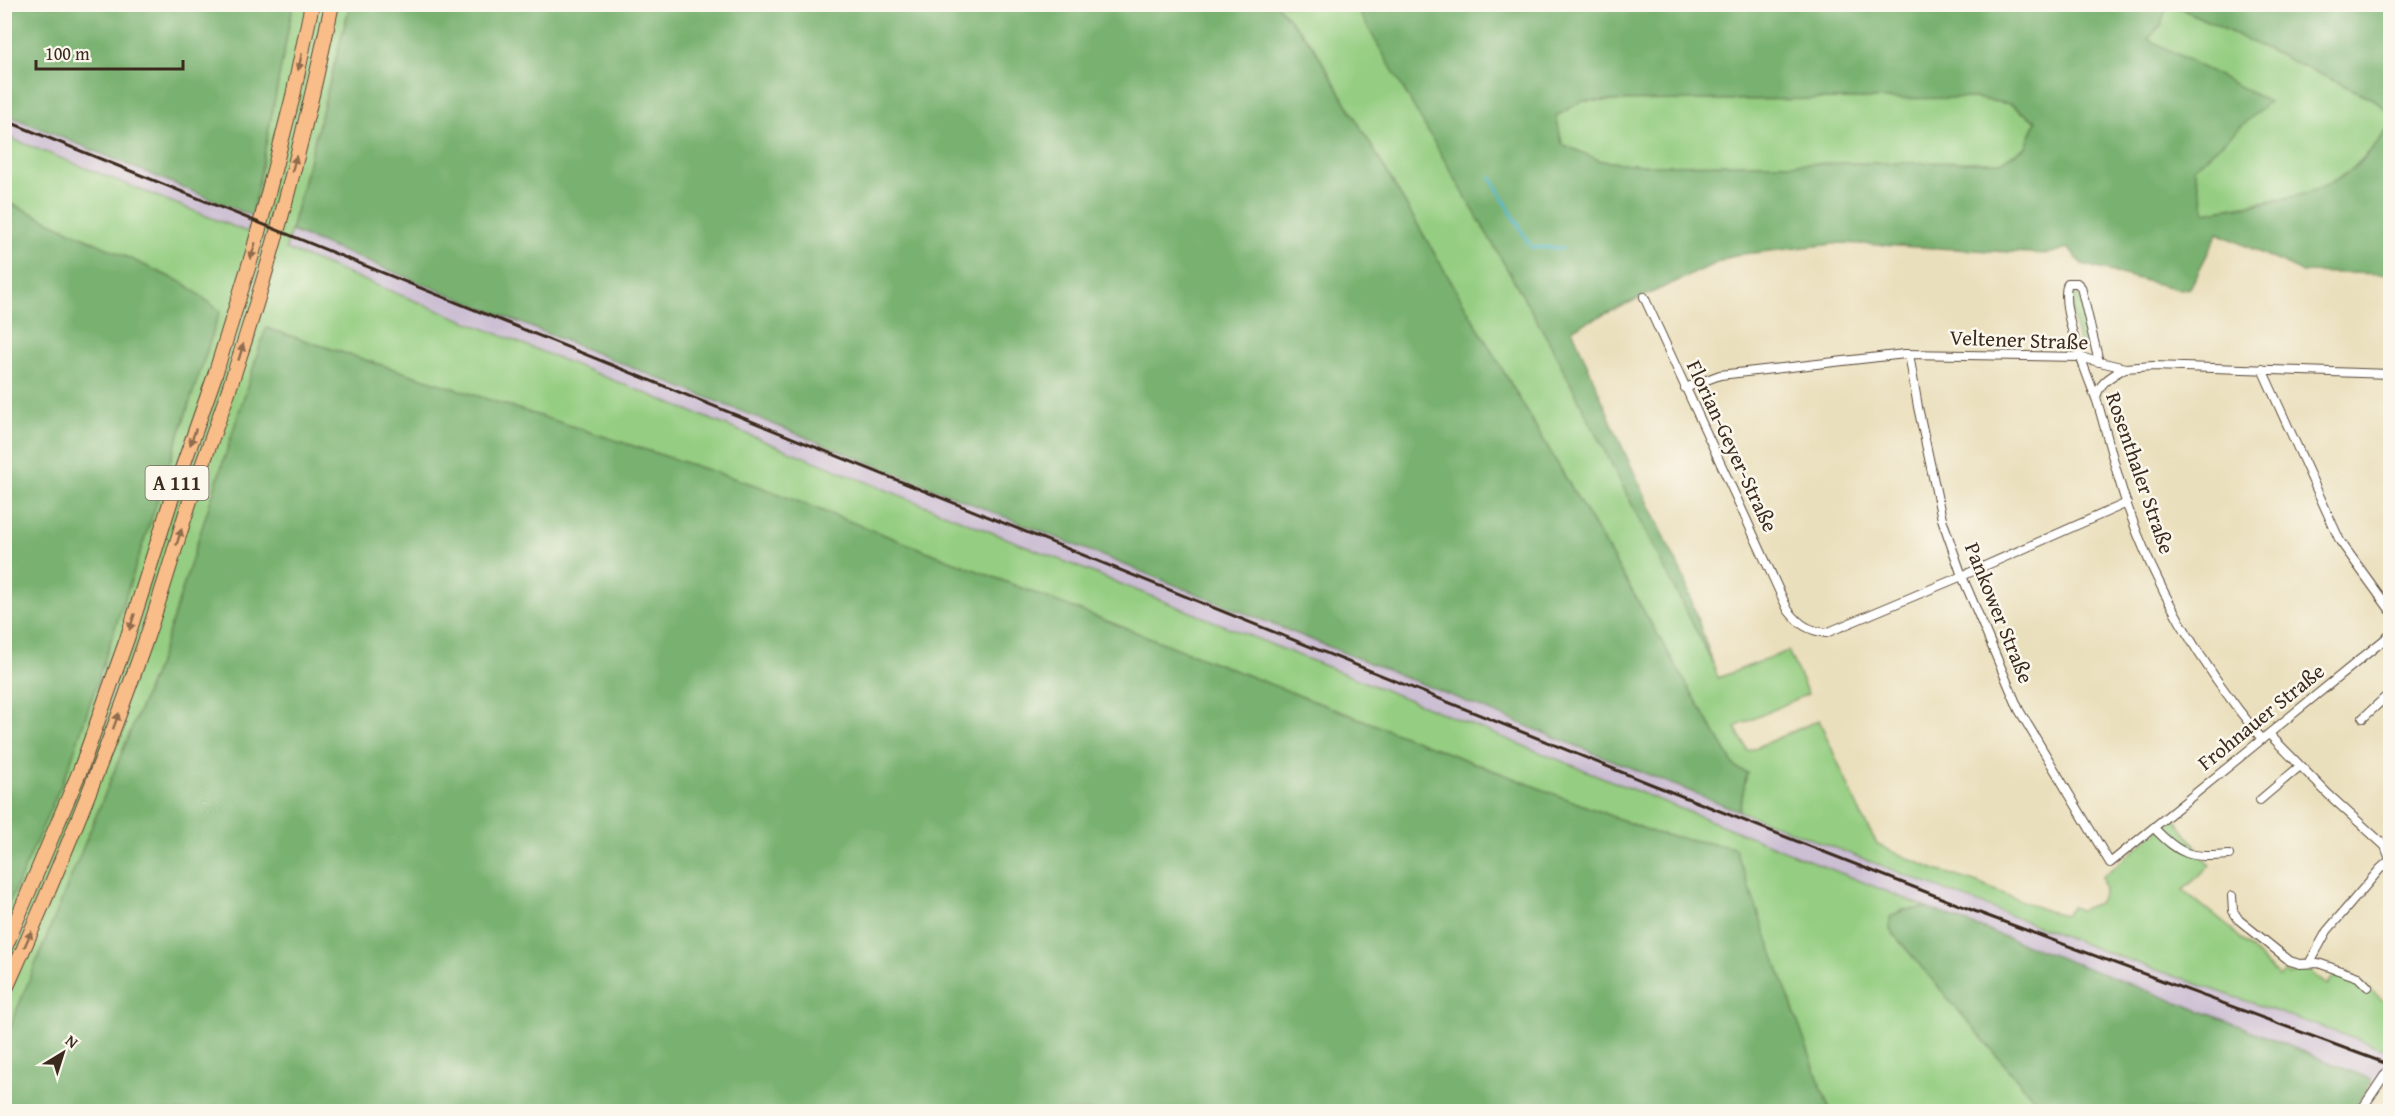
<svg xmlns="http://www.w3.org/2000/svg" width="2395" height="1116" viewBox="0 0 2395 1116" font-family="'Gentium Book Plus',serif">
	<style>
		.industrial { fill: #ccbed3 }
		.green { fill: #95ce82; stroke: #687c50; stroke-width: 1.5 }
		.forest { fill: #78b170; stroke: #5a6e47; stroke-width: 1.5; fill-rule: evenodd }
		.lines { fill: none; stroke-linecap: round; stroke-linejoin: round }
		.stream { stroke: #4bb4c9; stroke-width: 3 }
		.minor-casing { stroke: #554536; stroke-width: 10 }
		.motorway-casing { stroke: #554536; stroke-width: 16 }
		.minor { stroke: #fff; stroke-width: 8 }
		.motorway { stroke: #f8bd89; stroke-width: 14 }
		.rail { stroke: #3b2a1e; stroke-width: 3 }
		.oneway { fill: #906c4e }
		.labels { text-anchor: middle; stroke-width: 5; stroke-linejoin: round; paint-order: stroke }
		.shield { fill: #fbf7ec; stroke: #75685c; stroke-width: 1.5 }
		.shield-label { font-size: 20px; font-weight: bold; fill: #3b2a1e }
		.street-label { font-size: 21px; fill: #3b2a1e; stroke: #fbf7ec }
	</style>
	<rect width="100%" height="100%" fill="#fbf7ec"/>
	<filter id="ink" filterUnits="userSpaceOnUse"><feTurbulence type="fractalNoise" baseFrequency=".0167" numOctaves="2"/><feDisplacementMap in="SourceGraphic" scale="12" xChannelSelector="R" yChannelSelector="G"/><feConvolveMatrix kernelMatrix="1 2 1 2 8 2 1 2 1" color-interpolation-filters="sRGB"/></filter>
	<filter id="wash" filterUnits="userSpaceOnUse"><feTurbulence type="fractalNoise" baseFrequency=".008" numOctaves="4" result="noise"/><feDisplacementMap in="SourceGraphic" scale="24" xChannelSelector="R" yChannelSelector="G"/><feGaussianBlur stdDeviation="1.35" result="paint"/><feColorMatrix in="noise" values="0 0 0 0 0 0 0 0 0 0 0 0 0 0 0 0 0 1.4 0 .05"/><feComposite in="paint" operator="in"/></filter>
	<g filter="url(#wash)">
		<rect width="100%" height="100%" fill="#eadfbc"/>
		<!-- industrial -->
		<path class="industrial" d="M4,114L252,216L247,233L5,136Z
			M291,231L1739,811L2108,953L2390,1051V1086L2225,1020L1928,908L1731,831L285,249Z"/>
		<!-- green -->
		<path class="green" d="M350,4L286,249L1928,908L1903,910L1890,930L2044,1111H1830L1734,848L1655,833L758,486L266,328L160,659L5,1039V913L70,764L220,311L185,284L5,201V136L247,232L252,216L293,5Z
			M1355,4L1551,345L1713,664L1718,678L1788,651L1808,694L1735,727L1748,751L1819,720L1864,821L1878,845L1933,869L1972,881L2047,911L2065,915L2072,907L2080,910L2098,903L2105,890L2102,877L2174,817L2210,866L2183,890L2230,928L2279,977L2285,972L2289,975C2298,973 2301,964 2311,963L2307,969L2327,985L2333,978H2339L2348,972L2390,1006V1051L2108,953L1739,811L1747,773L1735,767L1313,46L1277,5Z
			M2160,5H2173L2375,100L2390,113V126L2375,146L2350,171L2312,193L2205,212L2194,169L2147,39L2161,25L2166,8Z
			M1973,98L2010,104L2036,121L2026,147L2001,162L1641,165L1601,161L1562,144L1556,116L1581,101Z
			M2071,295H2078C2086,309 2089,331 2089,348L2085,351L2081,350L2069,299Z"/>
		<!-- forest -->
		<path class="forest" d="M4,5H293L252,216L5,114Z
			M350,5H1277L1313,46L1735,767L1747,773L1739,811L291,231Z
			M1355,5H2160L2166,8L2161,25L2148,39L2269,102L2194,168L2205,212C2253,203 2310,202 2350,171C2366,159 2379,142 2390,126V274L2302,272L2218,233L2190,288L2181,290L2082,264L2068,248L2048,254L1842,243L1734,255L1572,329L1623,449L1683,576L1713,664L1551,345ZM1974,98L2010,104L2036,121L2026,147L2001,162L1641,165L1601,161L1562,144L1556,116L1582,101Z
			M2173,5H2390V113L2375,100Z
			M5,201L185,284L220,311L70,764L5,913Z
			M266,328L758,486L1655,833L1735,848L1830,1111H5V1039L160,659Z
			M1928,908L2225,1020L2373,1080L2352,1111H2044L1890,930V917L1903,910Z"/>
		<g class="lines">
			<!-- stream -->
			<path class="stream" d="M1490,176L1531,247L1563,248"/>
		</g>
	</g>
	<g filter="url(#ink)">
		<g class="lines">
			<defs>
				<path id="minor" d="M1644,297L1788,610C1799,624 1807,630 1826,633L1962,576L2127,503
					M1909,354L1918,407L1942,519L1962,576L2019,710L2110,863L2390,635
					M2099,362L2081,287L2077,283H2068C2058,306 2088,377 2097,401C2107,434 2115,469 2126,502C2155,589 2203,668 2261,738
					M2262,369L2340,541L2390,610
					M1685,388L1720,375L1905,354L2079,357L2125,368L2153,366L2390,374
					M2096,398C2099,382 2112,376 2125,368
					M2363,718L2390,693
					M2269,734L2328,794L2385,846L2390,859
					M2260,800L2300,766
					M2154,828C2181,856 2190,858 2229,855
					M2232,896L2233,911L2239,920L2290,961L2300,964L2318,963L2358,977L2368,987
					M2310,962L2327,931L2380,869L2390,860
					M2360,1112L2390,1067"/>
				<path id="motorway" d="M4,950L81,768L127,639L170,503L215,375L253,252L293,96L312,4
					M4,993C55,879 102,765 143,648C159,603 172,558 186,513C201,466 219,421 234,374C274,253 306,129 332,4"/>
			</defs>
			<!-- minor casing -->
			<use href="#minor" class="minor-casing"/>
			<!-- motorway casing -->
			<use href="#motorway" class="motorway-casing"/>
			<!-- minor -->
			<use href="#minor" class="minor"/>
			<!-- motorway -->
			<use href="#motorway" class="motorway"/>
			<!-- rail -->
			<path class="rail" d="M4,120L1651,784L1977,912L2390,1065"/>
		</g>
		<!-- one-way arrows -->
		<defs><path id="oneway-solid" d="M-6-.8H1V-3.2L6.5 0L1 3.2V.8H-6Z" transform="scale(1.5)"/></defs>
		<g class="oneway">
			<use href="#oneway-solid" transform="translate(300 62) rotate(102)"/>
			<use href="#oneway-solid" transform="translate(294 164) rotate(-75)"/>
			<use href="#oneway-solid" transform="translate(253 251) rotate(106)"/>
			<use href="#oneway-solid" transform="translate(241 352) rotate(-73)"/>
			<use href="#oneway-solid" transform="translate(193 437) rotate(109)"/>
			<use href="#oneway-solid" transform="translate(179 537) rotate(-72)"/>
			<use href="#oneway-solid" transform="translate(132 622) rotate(108)"/>
			<use href="#oneway-solid" transform="translate(116 721) rotate(-70)"/>
			<use href="#oneway-solid" transform="translate(28 939) rotate(-66)"/>
		</g>
	</g>
	<g class="labels">
		<!-- shield labels -->
		<rect class="shield" x="145.5" y="466" width="63" height="34" rx="4.5"/>
		<g class="shield-label">
			<text x="177" y="490">A 111</text>
		</g>
		<!-- street labels -->
		<g class="street-label">
			<text transform="translate(2019 340) rotate(2)" y="7">Veltener Straße</text>
			<text transform="translate(1732 446) rotate(65)" y="7">Florian-Geyer-Straße</text>
			<text transform="translate(2140 473) rotate(71)" y="7">Rosenthaler Straße</text>
			<text transform="translate(1999 613) rotate(68)" y="7">Pankower Straße</text>
			<text transform="translate(2261 717) rotate(-39)" y="7">Frohnauer Straße</text>
		</g>
	</g>
	<!-- margin -->
	<rect width="2395" height="1116" fill="none" stroke="#fbf7ec" stroke-width="24"/>
	<!-- north arrow -->
	<g transform="translate(63 1053) rotate(38)" stroke="#fbf7ec" stroke-width="4.5" paint-order="stroke">
	<path d="M0-4.5L10 22L0 15L-10 22Z" fill="#3b2a1e"/>
	<text y="-9" font-size="16" font-weight="bold" text-anchor="middle" fill="#3b2a1e">N</text>
	</g>
	<!-- scale -->
	<path d="M36 60v9h147v-9" fill="none" stroke="#3b2a1e" stroke-width="3"/>
	<text x="45" y="60" font-size="18" fill="#3b2a1e" stroke="#fbf7ec" stroke-width="4.5" paint-order="stroke">100 m</text>
</svg>
